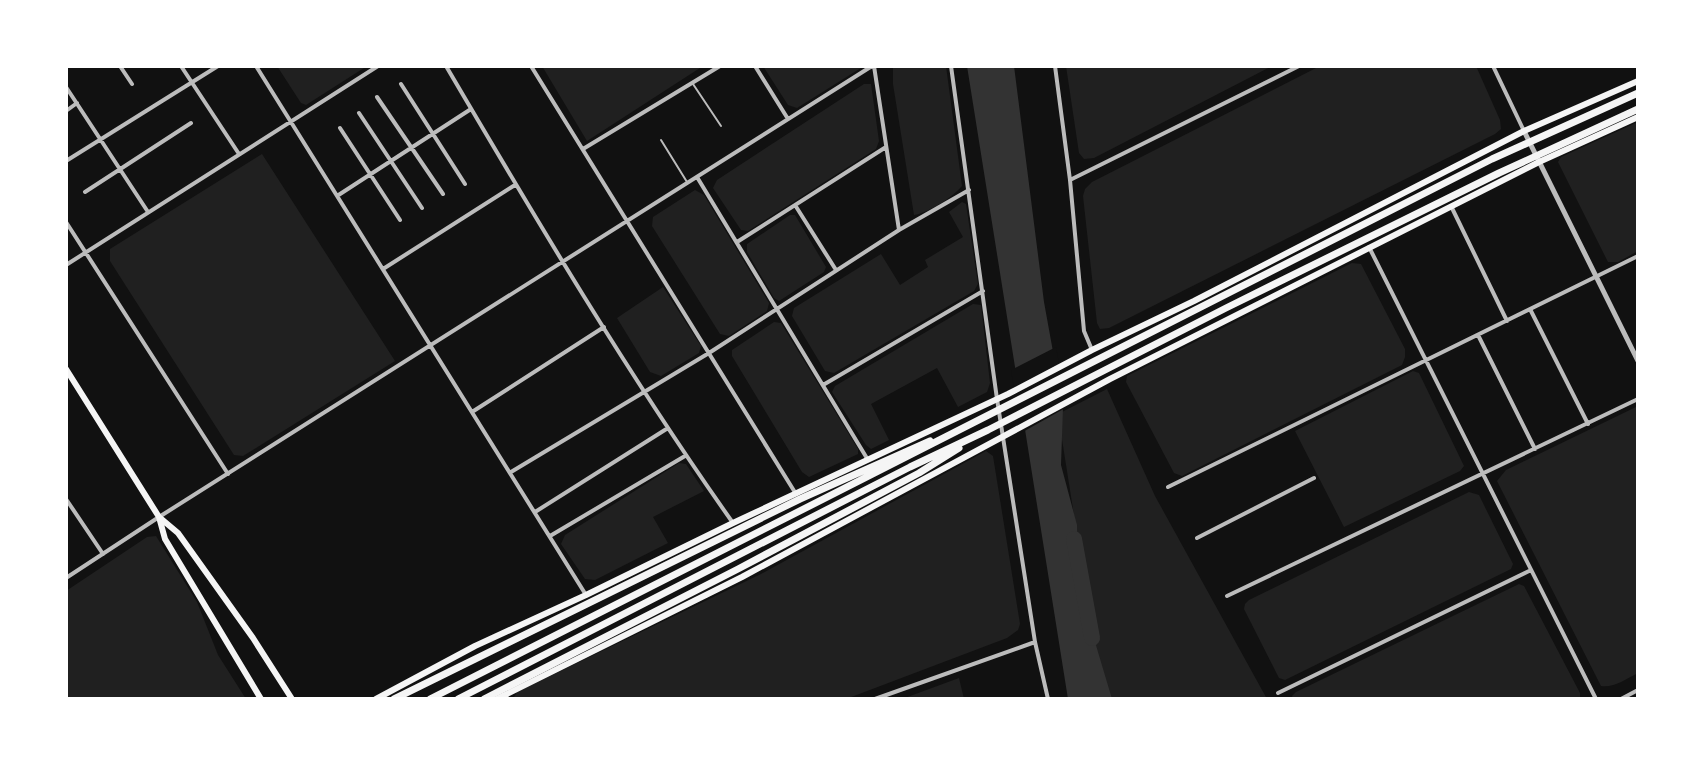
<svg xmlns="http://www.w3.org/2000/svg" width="1704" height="765" viewBox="0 0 1704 765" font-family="Arial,sans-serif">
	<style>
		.green { fill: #202020 }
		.water { fill: #333 }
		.pier { fill: #111 }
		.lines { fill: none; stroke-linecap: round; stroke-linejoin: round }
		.river { stroke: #333; stroke-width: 16 }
		.service { stroke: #bcbcbc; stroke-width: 2 }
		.minor { stroke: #bcbcbc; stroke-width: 4 }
		.tertiary { stroke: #bcbcbc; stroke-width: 5 }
		.secondary { stroke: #f5f5f5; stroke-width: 6 }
		.trunk { stroke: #f5f5f5; stroke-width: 7 }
	</style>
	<rect width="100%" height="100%" fill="#111"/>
	<!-- green -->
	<path class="green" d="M277,66H367L306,105L301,103Z
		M542,66H703L587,141Z
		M763,66H864L797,108L788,105Z
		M893,66H946L962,186C953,197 928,213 914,215L893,84Z
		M1066,66H1272L1094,158L1084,159L1079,153Z
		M1320,66H1476L1500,120L1501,129L1495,134L1109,328L1100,329L1097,323L1083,196L1085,189L1092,182Z
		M864,84H871L879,141L876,149L748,231L741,230L713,188L717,180Z
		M1638,122V251L1618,262H1608L1558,162L1561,157Z
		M262,154L395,361L243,456L234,455L110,261V249Z
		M695,190L704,195L769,303L767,311L729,336L720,334L652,226L653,217Z
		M962,202L966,204L978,284L974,291L834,373L825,371L792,316L794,308L881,254L900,285L928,267L925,260L963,237L949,212Z
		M790,215H795L826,267L824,272L779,301L774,298L747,252V244Z
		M1352,263L1361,264L1405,349V357L1402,365L1182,476L1174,473L1126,382L1127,376Z
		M663,287L701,346L699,353L661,376L650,372L617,318Z
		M973,304L981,305L990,383L987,392L958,407L937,368L871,404L889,440L871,449L866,445L832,392L835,386Z
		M774,322L781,323L858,449V454L809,477L802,472L732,356V350Z
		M1413,371L1419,373L1464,466L1460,471L1344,527L1295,431Z
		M1107,389L1155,496L1267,699H1103L1058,414Z
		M1636,407L1638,408V673C1626,679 1614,688 1601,686L1497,481L1506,470Z
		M986,451L993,456L1020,624L1018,630L1007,638L846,699H513L517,692L761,574Z
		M679,463L686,464L704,491L653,517L668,543L595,580L585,579L561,544L565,535Z
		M1469,492L1479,495L1513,564L1511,569L1285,680L1279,678L1244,609L1245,604L1249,600Z
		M156,536L197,602L218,655L246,699H66V591L147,537Z
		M1519,584L1524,586L1580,693V699H1293L1292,696L1296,692Z
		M959,678L964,699H902Z"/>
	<!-- water -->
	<path class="water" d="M967,66H1014L1044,302L1063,407L1061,465L1077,525L1078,585L1112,699H1068Z"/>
	<!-- pier -->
	<path class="pier" d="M1056,347L1067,407L1021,433L1011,370Z"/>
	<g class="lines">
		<!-- river -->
		<path class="river" d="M1074,539L1092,638"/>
		<!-- service -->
		<path class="service" d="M693,84L721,126
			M661,140L687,182"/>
		<!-- minor -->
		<path class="minor" d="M120,66L132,84
			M181,66L239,154
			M256,66L586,595
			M446,66C537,221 629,376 733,523
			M531,66L796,494
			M755,66L788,119
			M874,66L899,230
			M951,66L997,399L1035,642L1048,699
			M1055,66L1070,180L1084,331L1092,350
			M1493,66L1524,131
			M401,84L465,184
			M66,87L148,212
			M377,97L443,194
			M66,111L77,103
			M359,113L422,208
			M340,128L400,220
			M583,149L720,66
			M66,161L218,66
			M697,177L868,460
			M1070,180L1299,66
			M85,192L191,123
			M337,196L471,109
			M795,205L836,270
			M1451,206L1507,321
			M66,222L228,474
			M737,242L886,147
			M1369,247L1596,699
			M66,265L378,66
			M383,269L515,185
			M1530,309L1588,424
			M1478,335L1535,449
			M823,385L983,291
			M472,412L604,327
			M511,472L709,353L899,230L969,190
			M1168,487L1638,256
			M66,499L103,554
			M535,512L668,428
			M550,536L685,456
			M1197,538L1314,478
			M66,578L159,517L872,66
			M1227,596L1638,399
			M1278,693L1531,570
			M875,699L1035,642
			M1621,699L1638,690"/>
		<!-- tertiary -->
		<path class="tertiary" d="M1524,131L1638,361"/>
		<!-- secondary -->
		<path class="secondary" d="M66,369L159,517L178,533L253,638L292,699
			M159,517L165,539L261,699
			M376,699L475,646L586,595L733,523L1008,394L1092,350L1194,301L1524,131L1638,81
			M497,699L742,577L1110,379L1539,162L1638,117"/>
		<!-- trunk -->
		<path class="trunk" d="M394,699L800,499L930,441
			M430,699L1492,159L1638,93
			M458,699L910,467L988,430L1226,308L1499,173L1638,109
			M484,699L738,569L919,473L959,448"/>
	</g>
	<!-- border -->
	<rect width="1704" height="765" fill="none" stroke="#ffffff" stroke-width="136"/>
</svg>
